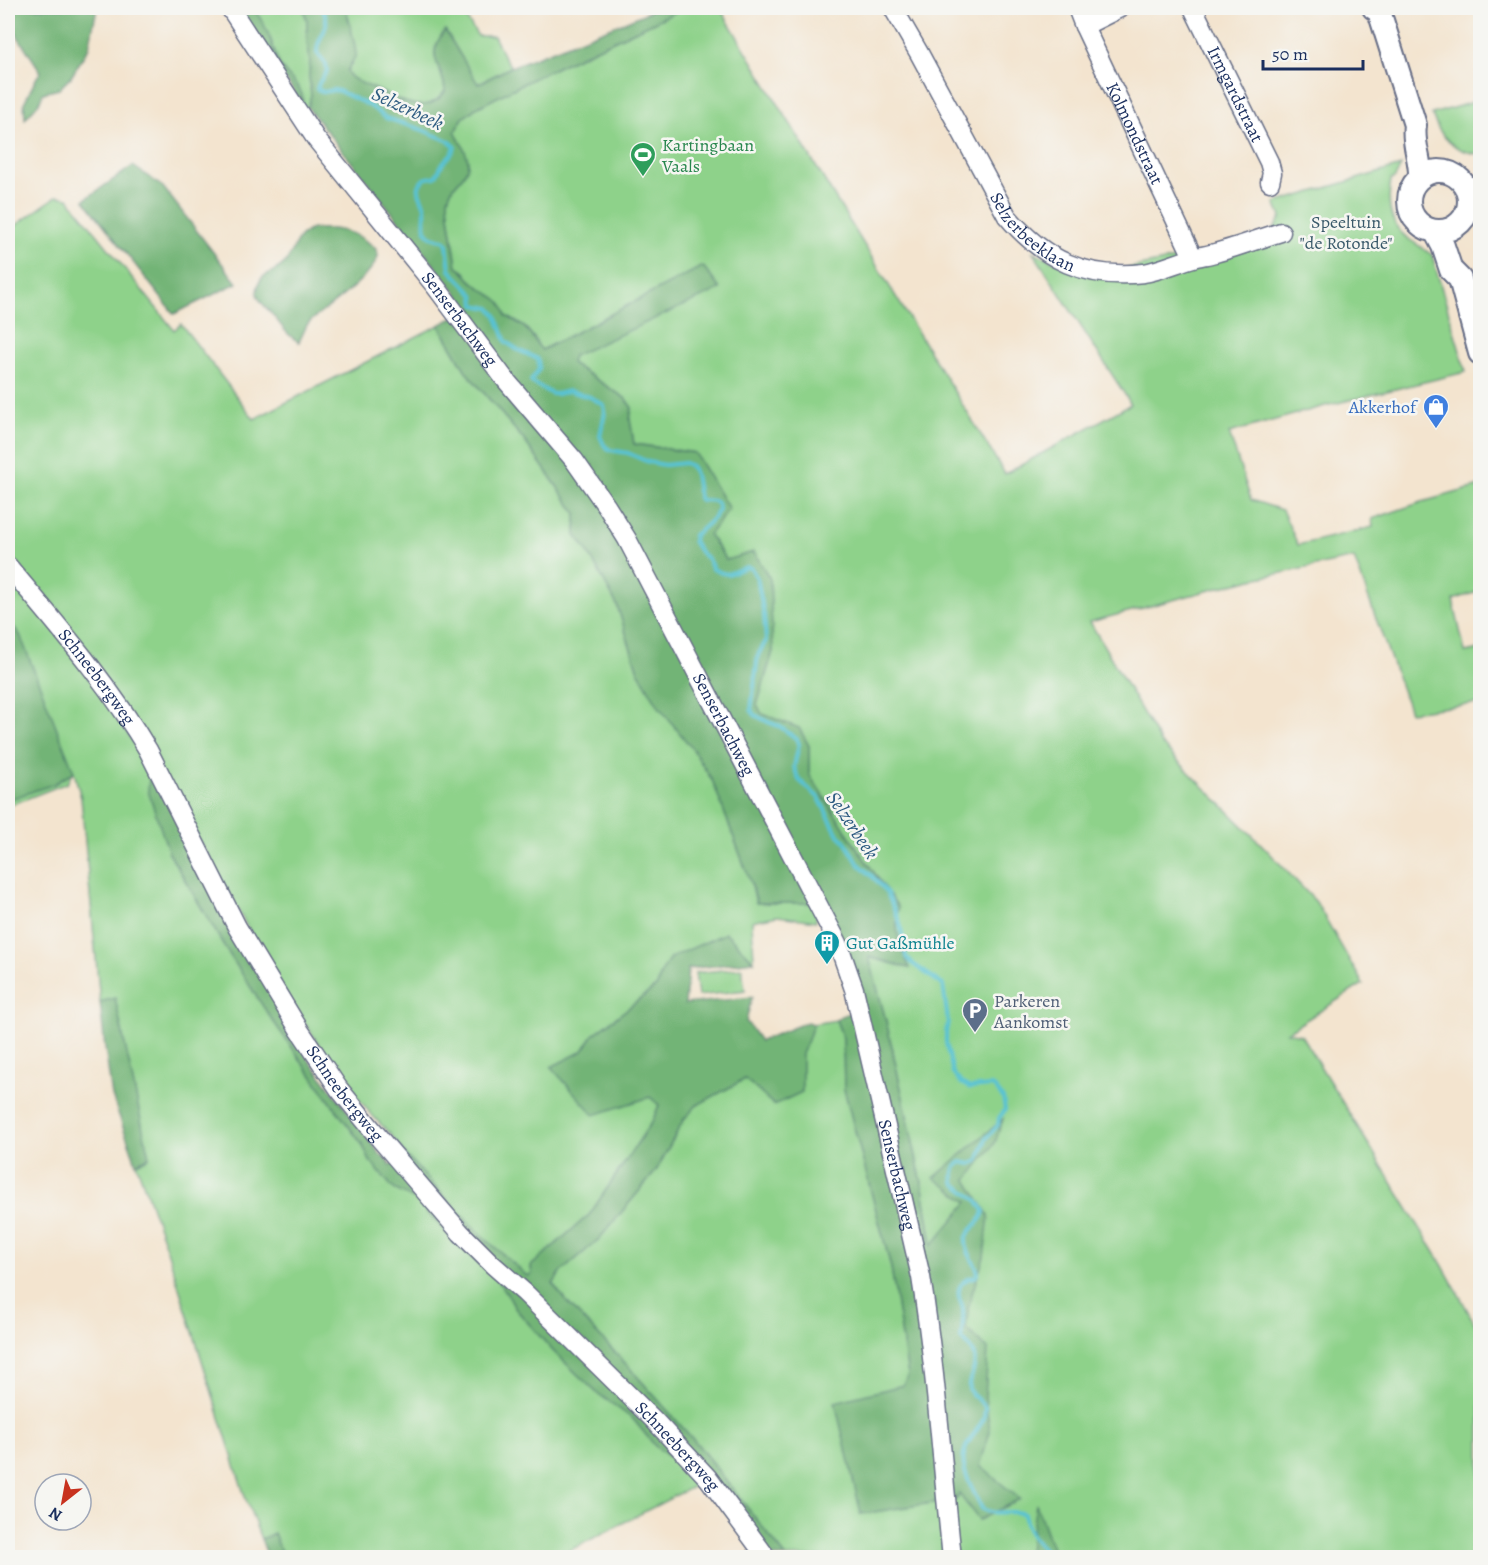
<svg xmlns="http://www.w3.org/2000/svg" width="1488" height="1565" viewBox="0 0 1488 1565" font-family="Alegreya,serif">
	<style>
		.green { fill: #8ed28a; stroke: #548074; stroke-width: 1.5 }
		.forest { fill: #72b476; stroke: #46726a; stroke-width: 1.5 }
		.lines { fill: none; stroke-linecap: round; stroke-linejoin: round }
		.stream { stroke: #58c2d3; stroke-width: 4 }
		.minor-casing { stroke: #676e86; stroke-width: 21 }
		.major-casing { stroke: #676e86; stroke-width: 26 }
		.minor { stroke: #fff; stroke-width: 18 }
		.major { stroke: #fff; stroke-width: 22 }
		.labels { text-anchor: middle; stroke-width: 5; stroke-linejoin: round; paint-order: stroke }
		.street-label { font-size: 18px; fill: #1b2f5e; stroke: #f6f6f2 }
		.leisure-label { font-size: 18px; fill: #27864d; stroke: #f6f6f2; text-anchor: start }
		.park-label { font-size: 18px; fill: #385869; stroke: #f6f6f2 }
		.shop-label { font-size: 18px; fill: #366cbe; stroke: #f6f6f2; text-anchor: end }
		.culture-label { font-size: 18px; fill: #0d838f; stroke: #f6f6f2; text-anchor: start }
		.service-label { font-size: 18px; fill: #4e5e75; stroke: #f6f6f2; text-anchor: start }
		.water-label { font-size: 20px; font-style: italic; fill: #2d5b81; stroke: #f6f6f2 }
	</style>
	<rect width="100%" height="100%" fill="#f6f6f2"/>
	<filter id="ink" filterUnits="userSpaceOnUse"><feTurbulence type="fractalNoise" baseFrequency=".0167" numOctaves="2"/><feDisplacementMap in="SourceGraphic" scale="12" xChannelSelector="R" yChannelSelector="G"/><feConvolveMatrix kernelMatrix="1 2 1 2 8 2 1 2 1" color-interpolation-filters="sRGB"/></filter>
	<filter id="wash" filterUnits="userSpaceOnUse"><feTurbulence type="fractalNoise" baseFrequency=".008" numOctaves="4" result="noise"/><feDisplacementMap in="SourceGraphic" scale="24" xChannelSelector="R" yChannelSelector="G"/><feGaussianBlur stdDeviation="1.35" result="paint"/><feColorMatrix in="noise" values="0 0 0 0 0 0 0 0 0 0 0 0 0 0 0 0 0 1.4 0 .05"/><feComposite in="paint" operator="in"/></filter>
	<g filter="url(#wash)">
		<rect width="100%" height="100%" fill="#f3e4cf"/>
		<!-- green -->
		<path class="green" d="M253,8H303L307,20V40L310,60L309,76L311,95L308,108L298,103L303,101L301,92L283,70L277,60L271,40L259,17Z
			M346,8H463L466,18L478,36H494L504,57L511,67L477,84L446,31C422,55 444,67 445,91C427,119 395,98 373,88C364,84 350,80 347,71L352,63L353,37Z
			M684,8H720L834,196L1005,474L1131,404L1033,252L1088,276L1267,241L1281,217L1275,203L1401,166L1395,178L1391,180C1387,202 1389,226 1409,239C1417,245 1425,249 1432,255L1466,372L1325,406L1229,433L1251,500L1282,510L1298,545L1373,527L1372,519L1422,502L1480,486V591L1453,600L1465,652L1480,649V703L1410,712L1354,558L1248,580L1090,622L1161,744L1265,848L1316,902L1363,984L1287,1032L1301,1035L1439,1259L1480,1333V1557H786L698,1445L627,1365L564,1299L553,1284L561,1272L599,1239L656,1171L684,1119L697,1105L745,1079L774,1105C788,1079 804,1053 813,1024L836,1020L843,1038L844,1089L891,1267L908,1375L903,1385L860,1514L957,1499L932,1245L923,1188L886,1021L868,957L909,968C899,946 894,931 898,907L859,851L809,774V746L799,728L762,714L757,705L773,651L726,560L708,534L695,453L634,444L630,419L632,408L625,398L571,363L558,341L542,350L539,347L535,339L526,328L506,316L486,293L469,278L465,272L457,267C455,245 449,224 448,202C447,185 469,179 468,161C467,152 459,139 455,131L463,118L476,108L542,74Z
			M1480,100V154C1456,153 1439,137 1432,114Z
			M57,196L68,198L174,330L181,324L254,419L439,325L467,373L524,440L576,513V535L591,557L617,605L638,671L694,751L713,782L752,886L756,903H813L817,911L816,921L777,916L752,921L754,961L726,933L661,973L657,986L593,1035L583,1051L552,1067L594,1114L650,1097L659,1105L653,1120L590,1214L531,1266L532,1275L527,1276L479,1233L405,1155L392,1136L370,1113L339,1075L272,973L208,855L21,573L8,557V231Z
			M8,570L49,621L150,763L169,853L226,949L332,1104L362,1144L370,1161L394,1189L416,1200L458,1245L493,1274L509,1297L515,1308L553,1351L596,1392L633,1419L656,1447L704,1481L557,1557H283L274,1534L261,1539L245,1497L170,1259L136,1163L149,1158L115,999L100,1002L81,798L74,772L73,771L67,783L8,806V644L20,635L8,620Z
			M742,968L745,990L698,996L695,973Z"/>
		<!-- forest -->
		<path class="forest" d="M8,8H97L89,47L71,77L59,89L43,93L39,103L25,119L24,103L37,77L41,72L15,32L8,37Z
			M236,8H253C260,17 267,29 271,41C274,50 276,59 281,67C288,78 306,89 302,103Z
			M303,8H346L355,46L356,55L347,71C350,80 364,84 373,88C395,98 427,119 445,91C444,64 423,60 445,30L478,84L511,67L627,21L657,8H684L542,74L476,108L463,118L455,131C459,139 467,152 468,161C469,179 447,185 448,202C449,224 454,245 457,267C463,270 464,272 468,277C477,288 491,293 500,302C504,307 505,310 506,316C513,320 522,324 527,330C533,336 536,345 542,350L703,266L720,289L573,356L571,363L625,398L632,408L630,419L634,444L695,453L729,509L709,535L726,560L754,552L770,579L773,651L757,705L762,714L799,728L809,746V774L859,851L898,907C894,931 899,946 910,968L869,957L886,1021L923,1188L932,1245L968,1202L934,1178L1003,1119L995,1143L967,1180L989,1216L984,1257L969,1303L966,1329L988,1349L985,1397L990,1431L980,1466L1020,1499L979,1520L959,1494L957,1499L861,1514L835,1402L903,1385L908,1375L891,1267L844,1089L843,1038L836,1020L841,1016L863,1009L813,903H757L752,886L713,782L694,751L659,707L638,671L617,605L591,557L576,535V513L524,440L467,373L439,325L449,320L468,307L308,108L311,95L309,76L310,60L307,40V20Z
			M133,166L163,187L237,283L174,314L84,200Z
			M312,229C332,228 350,229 366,241C371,244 377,248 378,254C380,270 326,309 313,319L307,325L299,342C288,336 283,328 276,319C271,312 262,305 258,297C256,292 258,284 261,279C266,272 279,272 287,260C296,247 295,236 312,229Z
			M8,620L20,635L74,772L54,784L8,800Z
			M150,763L309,1060L380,1154L391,1165L405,1155L479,1233L527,1276L532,1274L531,1266L590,1214L653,1120L659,1105L650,1097L594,1115L551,1067L583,1051L593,1035L657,986L661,973L670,958L726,933L754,961L688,969L685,1004L752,997L746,1021L760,1041L807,1022L813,1024L808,1040L802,1054V1092L774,1105L745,1079L697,1105L684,1119L656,1171L599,1239L561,1272L553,1284L564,1299L627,1365L698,1445L786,1557H762L697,1477L656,1447L633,1419L596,1392L553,1351L515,1308L509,1297L493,1274L458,1245L416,1200L394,1189L370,1161L362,1144L332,1104L268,1014L226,949L169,853L148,791Z
			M115,998L149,1157L136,1163L112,1096L105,1048L100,1002Z
			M1036,1504L1055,1557H1028Z
			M274,1533L283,1557H268L261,1539Z"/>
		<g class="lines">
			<!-- stream -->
			<path class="stream" d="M322,8C334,31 317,32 317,53L326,64L327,71L319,83L317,89L324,92L334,90L339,91L370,106L386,118L420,129L449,141L455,146C454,155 447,156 443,163C440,167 439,172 435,177C431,178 425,177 422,181C420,183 418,188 419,190C419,196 424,201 425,208C426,216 422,225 427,232C430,237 438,240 444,240L447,244L450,270L474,295L475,305L490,308L496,315L506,342L518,350L538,359L539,369L531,381L533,383L552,394H557L569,391L590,397L604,405L605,412L600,436L604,445L610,450L628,453L648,462L665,465L685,463L691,466L695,474L699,498L701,500C710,501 718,498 719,510C713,520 704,528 694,535L693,541L700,552L708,559L713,569L722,573L728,574L747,567L751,568L757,578L759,588L764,615L766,641L758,655L751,710L755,715L768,722L779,726L797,739L799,744L794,767L799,780L819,798L837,833L844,840L858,863L876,880L887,893L900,923L906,957L913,964L943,985L948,1021L946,1032V1043L953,1073L961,1083L970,1088L991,1086L995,1088L1003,1098L1005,1110L999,1118L998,1125L986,1139L978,1161L971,1164L961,1162C953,1167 953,1175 954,1183L978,1201L984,1211C982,1224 967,1229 966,1240C965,1253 976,1262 978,1273L975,1277C965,1278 957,1285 959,1296C959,1301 963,1305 963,1310C964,1319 962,1330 961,1339C974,1349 978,1359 972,1374C970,1379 968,1384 969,1389C971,1397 981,1400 985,1407C986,1431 959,1439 964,1466C966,1481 977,1495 982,1509C995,1517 1010,1508 1024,1514C1026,1521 1027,1528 1030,1534C1035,1542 1043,1547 1047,1555L1046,1558"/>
		</g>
	</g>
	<g filter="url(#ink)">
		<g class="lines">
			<defs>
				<g id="minor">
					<path id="s1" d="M230,8L316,139L436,287L504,378L574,460L607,507L627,539L838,943L854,989L921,1277C936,1370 942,1464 952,1558"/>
					<path id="s2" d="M893,8L919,53L1007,216C1044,260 1086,280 1144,273C1161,270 1176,263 1193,258C1200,256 1208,255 1215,253C1237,247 1259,239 1281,232"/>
					<path id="s3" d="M1077,8L1084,26L1193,257"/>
					<path id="s4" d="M1193,8L1269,162L1272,173L1270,182"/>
					<path d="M1084,26L1120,8"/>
					<path id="s5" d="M8,566C57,625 109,684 148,750L237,927L300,1031L339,1089L380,1139L461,1233L493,1265L525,1293L654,1420L708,1478L767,1558"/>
				</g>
				<path id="major" d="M1374,8L1379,11L1415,125C1412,144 1421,159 1420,177
					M1409 201a30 30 0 1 1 60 0a30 30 0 1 1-60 0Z
					M1435,231L1443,246L1451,270L1460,279L1480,353"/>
			</defs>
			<!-- minor casing -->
			<use href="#minor" class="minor-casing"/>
			<!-- major casing -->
			<use href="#major" class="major-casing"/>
			<!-- minor -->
			<use href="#minor" class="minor"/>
			<!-- major -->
			<use href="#major" class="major"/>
		</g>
	</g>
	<!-- icons -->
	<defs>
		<symbol id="stadium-pin" viewBox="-11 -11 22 30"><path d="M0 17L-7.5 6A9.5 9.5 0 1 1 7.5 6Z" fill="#2e9e5b" stroke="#f6f6f2"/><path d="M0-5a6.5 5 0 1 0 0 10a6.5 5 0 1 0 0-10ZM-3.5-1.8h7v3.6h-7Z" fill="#fff"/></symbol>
		<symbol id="shop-pin" viewBox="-11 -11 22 30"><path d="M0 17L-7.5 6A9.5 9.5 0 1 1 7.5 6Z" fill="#3f7fe0" stroke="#f6f6f2"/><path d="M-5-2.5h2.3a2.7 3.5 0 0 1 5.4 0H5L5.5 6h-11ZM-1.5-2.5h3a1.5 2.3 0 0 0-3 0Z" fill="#fff"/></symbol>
		<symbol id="building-pin" viewBox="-11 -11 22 30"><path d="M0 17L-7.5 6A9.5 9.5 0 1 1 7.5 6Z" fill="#0f9aa8" stroke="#f6f6f2"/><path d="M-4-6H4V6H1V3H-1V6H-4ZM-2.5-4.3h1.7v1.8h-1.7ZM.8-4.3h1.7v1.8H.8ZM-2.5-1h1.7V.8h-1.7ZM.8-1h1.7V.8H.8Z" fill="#fff"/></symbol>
		<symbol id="parking-pin" viewBox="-11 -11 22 30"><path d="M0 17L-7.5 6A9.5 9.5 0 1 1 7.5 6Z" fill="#5c6f8a" stroke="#f6f6f2"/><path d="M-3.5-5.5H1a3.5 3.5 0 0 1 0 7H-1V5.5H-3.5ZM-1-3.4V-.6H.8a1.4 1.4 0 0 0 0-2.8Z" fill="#fff"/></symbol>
	</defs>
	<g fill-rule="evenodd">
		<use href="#stadium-pin" x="628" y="140" width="30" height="40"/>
		<use href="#shop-pin" x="1421" y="392" width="30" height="40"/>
		<use href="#building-pin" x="812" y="928" width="30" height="40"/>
		<use href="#parking-pin" x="960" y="996" width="30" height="40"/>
	</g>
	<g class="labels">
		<!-- street labels -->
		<g class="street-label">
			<text dy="6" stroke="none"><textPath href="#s4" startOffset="96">Irmgardstraat</textPath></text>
			<text dy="6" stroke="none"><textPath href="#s3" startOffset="138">Kolmondstraat</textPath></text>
			<text dy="6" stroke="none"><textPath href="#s2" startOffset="267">Selzerbeeklaan</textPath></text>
			<text dy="6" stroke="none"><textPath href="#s1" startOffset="387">Senserbachweg</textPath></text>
			<text dy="6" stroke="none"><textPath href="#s5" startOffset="142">Schneebergweg</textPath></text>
			<text dy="6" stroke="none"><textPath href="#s1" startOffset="873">Senserbachweg</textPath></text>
			<text dy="6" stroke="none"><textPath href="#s5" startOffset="628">Schneebergweg</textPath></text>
			<text dy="6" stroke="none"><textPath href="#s1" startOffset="1359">Senserbachweg</textPath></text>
			<text dy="6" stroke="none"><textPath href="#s5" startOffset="1114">Schneebergweg</textPath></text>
		</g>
		<!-- leisure labels -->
		<g class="leisure-label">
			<text x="662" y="151">Kartingbaan<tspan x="662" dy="21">Vaals</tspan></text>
		</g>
		<!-- park labels -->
		<g class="park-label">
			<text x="1346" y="228">Speeltuin<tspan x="1346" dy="21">"de Rotonde"</tspan></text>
		</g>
		<!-- shop labels -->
		<g class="shop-label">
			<text x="1416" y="413">Akkerhof</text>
		</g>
		<!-- culture labels -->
		<g class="culture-label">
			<text x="846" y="949">Gut Gaßmühle</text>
		</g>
		<!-- service labels -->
		<g class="service-label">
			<text x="994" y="1007">Parkeren<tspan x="994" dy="21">Aankomst</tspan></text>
		</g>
		<!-- water labels -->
		<g class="water-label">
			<text transform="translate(408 108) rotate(25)" y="7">Selzerbeek</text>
			<text transform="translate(853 825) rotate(56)" y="7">Selzerbeek</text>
		</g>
	</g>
	<!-- margin -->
	<rect width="1488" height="1565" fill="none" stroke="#f6f6f2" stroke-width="30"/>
	<!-- north arrow -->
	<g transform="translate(63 1502) rotate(211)"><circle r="28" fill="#f6f6f2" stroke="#9ea6b7" stroke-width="1.5"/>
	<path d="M0-4.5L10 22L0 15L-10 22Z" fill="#c8321e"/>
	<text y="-9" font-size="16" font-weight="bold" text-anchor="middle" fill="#1b2f5e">N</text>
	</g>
	<!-- scale -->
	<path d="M1263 60v9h100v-9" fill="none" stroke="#1b2f5e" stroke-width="3"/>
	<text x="1272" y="60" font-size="18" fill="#1b2f5e" stroke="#f6f6f2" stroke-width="4.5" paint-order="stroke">50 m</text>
</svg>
